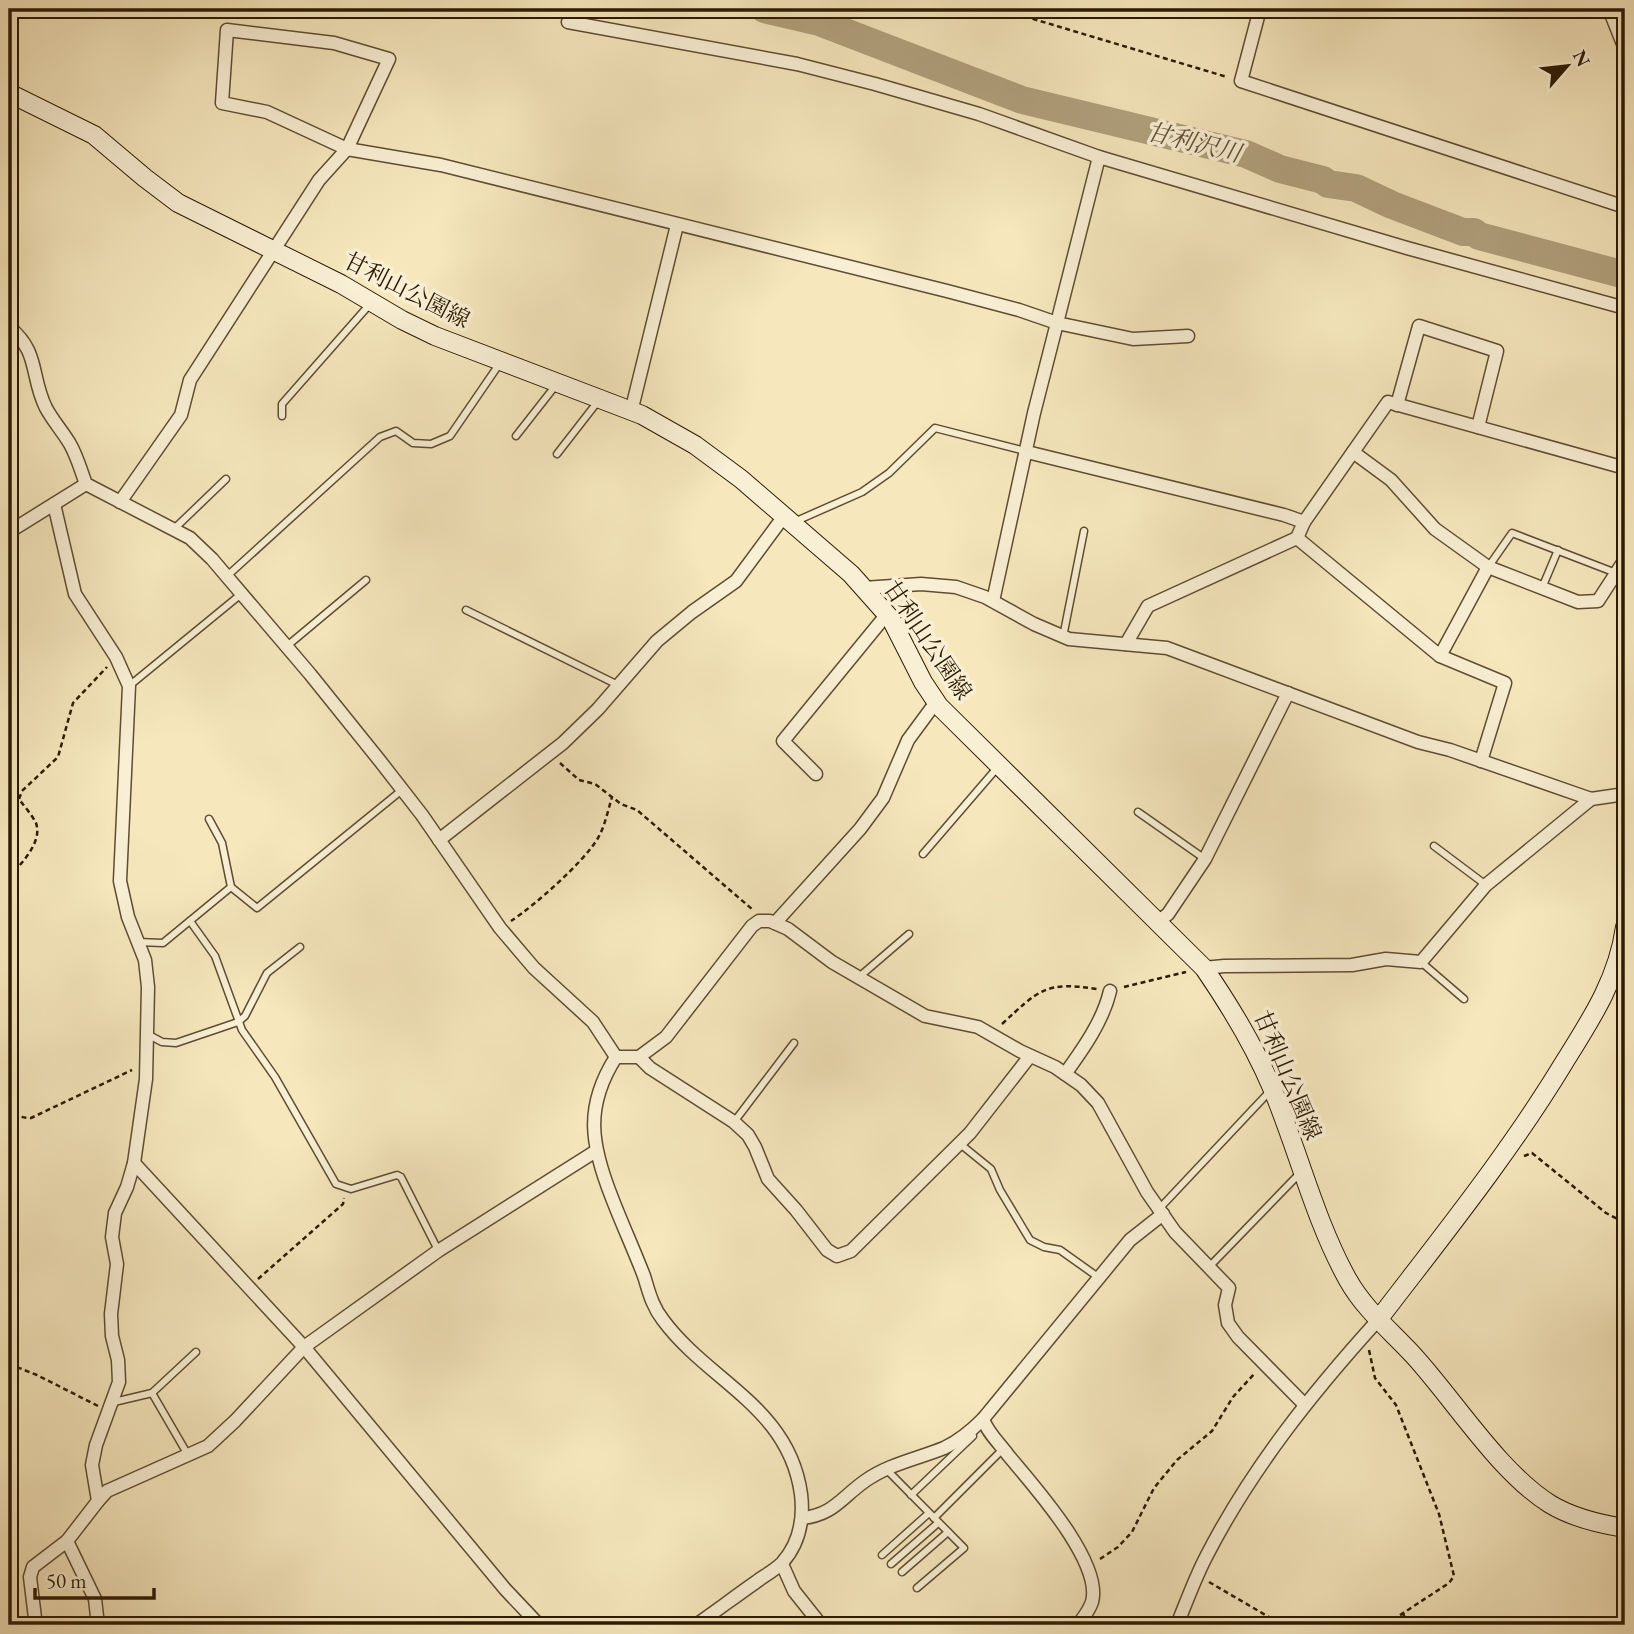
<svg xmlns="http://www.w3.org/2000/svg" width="1634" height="1634" font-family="'EB Garamond','Noto Serif JP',serif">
<rect width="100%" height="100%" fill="#f6e7bd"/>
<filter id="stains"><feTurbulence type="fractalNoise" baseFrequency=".00286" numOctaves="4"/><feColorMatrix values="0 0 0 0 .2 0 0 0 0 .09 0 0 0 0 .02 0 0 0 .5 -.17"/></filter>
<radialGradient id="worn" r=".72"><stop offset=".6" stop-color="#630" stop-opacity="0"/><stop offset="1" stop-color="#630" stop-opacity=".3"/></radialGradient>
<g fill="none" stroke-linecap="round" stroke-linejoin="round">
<path stroke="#b1a17e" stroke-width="28" d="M764,9L819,22L1022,100L1246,154L1280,169L1323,180L1328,184L1356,188L1392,205L1463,232H1474L1479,236L1625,275"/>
<g stroke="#5e4d32" stroke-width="9">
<g id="lane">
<path d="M282,416V404L370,304"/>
<path d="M516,436L556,385"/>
<path d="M557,454L599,400"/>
<path d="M794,522L862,492L889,473L935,428L1025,451"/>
<path d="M174,529L226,479"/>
<path d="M1489,566L1512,533L1616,573"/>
<path d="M226,577L380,437L396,431L413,443L431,444L450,436L500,363"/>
<path d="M1542,588L1558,550"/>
<path d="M466,610L618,685"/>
<path d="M1063,637L1084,531"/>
<path d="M287,646L366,580"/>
<path d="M129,686L240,595"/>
<path d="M1138,812L1205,859"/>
<path d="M1434,846L1486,885"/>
<path d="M923,854L997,768"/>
<path d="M231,887L257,908L402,790"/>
<path d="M190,921L215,956L242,1030L275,1077L336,1184L351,1189L397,1175L401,1177L438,1250"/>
<path d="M138,942L163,943L231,887L222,843L209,819"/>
<path d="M1421,962L1464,999"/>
<path d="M859,977L909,934"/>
<path d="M147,1034L162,1042L176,1043L238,1022L245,1016L267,973L300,947"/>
<path d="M734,1122L794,1043"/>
<path d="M959,1143L991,1169L1000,1190L1030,1240L1044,1247L1060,1250L1098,1277"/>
<path d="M1159,1209L1271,1090"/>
<path d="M1209,1267L1301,1172"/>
<path d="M152,1393L188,1455"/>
<path d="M114,1402L152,1393L196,1352"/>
<path d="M886,1469L964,1548L917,1588"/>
<path d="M911,1495L973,1436"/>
<path d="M934,1518L1003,1449"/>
<path d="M882,1555L929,1513"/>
<path d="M891,1564L938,1523"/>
<path d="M902,1572L948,1532"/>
</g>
</g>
<g stroke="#5e4d32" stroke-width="15">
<g id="street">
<path d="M1260,9L1241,81L1625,207"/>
<path d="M1609,9L1625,49"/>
<path d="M568,22L797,64L875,84L979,114L1099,157L1407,248L1625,308"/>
<path d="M227,30L334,43L389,59L347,149L267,112L222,103Z"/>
<path d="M1099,157L1057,323L1133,339L1188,336"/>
<path d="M9,327C40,352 30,376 46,408C53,421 63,432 70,444C77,456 81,471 86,484L190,538L212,559L310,674L380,761L422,815L500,928L534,968L593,1022L616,1057"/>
<path d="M1397,405L1419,326L1497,351L1478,427"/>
<path d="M631,412L677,225"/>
<path d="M1027,452L1284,515L1304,522L1297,538L1148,606L1126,644"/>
<path d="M1353,452L1391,480L1435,529L1488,567L1440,656"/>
<path d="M120,502L181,415L190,380L319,180L347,149L441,165L947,291L1019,310L1057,323L1034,413L993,601"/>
<path d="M1304,522L1388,402L1625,468"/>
<path d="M9,532L86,484"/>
<path d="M1297,538L1440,656L1505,683L1481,761"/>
<path d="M1488,567L1578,602L1598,601L1624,561"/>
<path d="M864,588L921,584L956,587L985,597L1034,624L1069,639L1167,648L1418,742L1450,750L1591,799L1625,794"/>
<path d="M816,774L783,741L887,614"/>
<path d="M439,840L563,743L598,709L657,641L692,612L736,581L784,516"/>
<path d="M1159,921L1168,914L1205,859L1288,693"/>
<path d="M775,923L860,829L883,798L908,740L936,702"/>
<path d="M1204,968L1224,966L1352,965L1386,959L1421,962L1486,885L1591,799"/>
<path d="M616,1057H639L666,1037L752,926L759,921H770L788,929L832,962L925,1016L978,1027L1020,1051L1055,1067L1081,1085L1098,1103L1147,1192L1175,1232L1229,1288L1225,1305L1228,1323L1238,1337L1305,1405"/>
<path d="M616,1057C584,1107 591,1145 612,1198C622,1224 634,1250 644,1276C649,1292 652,1306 663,1320C709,1382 789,1407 801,1494C804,1519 799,1544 782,1563C775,1570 764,1576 756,1582C736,1596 716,1611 696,1625"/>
<path d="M639,1057L650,1068L734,1122L748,1135L755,1147L768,1179L796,1210L827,1250L837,1256L851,1251L970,1133L1030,1056"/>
<path d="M1065,1074C1083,1049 1103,1021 1110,991"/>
<path d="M134,1163L304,1347L505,1589L539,1625"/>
<path d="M983,1419C987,1432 1000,1444 1008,1455C1032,1484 1103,1562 1092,1602C1089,1611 1083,1618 1078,1625"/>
<path d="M98,1501L107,1491L208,1446L235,1421L304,1347L438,1251L596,1151"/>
<path d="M802,1518C833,1515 841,1498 865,1481C889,1464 917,1459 944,1448C959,1441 972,1430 983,1419L1130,1240L1163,1214"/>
<path d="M67,1541L95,1599L98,1625"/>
<path d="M782,1564L794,1591L821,1625"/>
<path d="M30,1625L35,1618L30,1577L33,1567L67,1541L98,1501L92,1465L96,1445L119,1382L118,1360L112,1336L111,1314L117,1264L112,1237L115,1213L127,1187L134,1163L146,1079L148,987L145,960L128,917L120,881L129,686L116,657L75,594L54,504"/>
<path d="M1177,1625C1186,1603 1195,1578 1206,1557C1251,1469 1312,1393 1378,1320"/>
</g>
</g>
<g stroke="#2b1a03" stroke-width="20">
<g id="secondary">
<path d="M9,93L94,135L145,178L178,203L341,284L402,320L435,336L642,415L695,445L741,479L851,574L891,619L923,682L939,706L1204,968C1230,1006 1254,1045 1272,1088C1298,1150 1315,1221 1348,1280C1365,1310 1391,1331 1414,1356C1455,1401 1499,1472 1550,1504C1573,1518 1599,1524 1625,1528"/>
<path d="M1378,1320C1443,1235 1510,1152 1565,1061C1592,1018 1618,978 1625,927"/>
</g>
</g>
<g stroke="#2b1a03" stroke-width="2.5" stroke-dasharray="5 3.5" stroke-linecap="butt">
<path d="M1000,9L1227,77"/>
<path d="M560,763L579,780L595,784L621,804L637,810L753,910"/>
<path d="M9,796L19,799"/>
<path d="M9,878C20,864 43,843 36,823C32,815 24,806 19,799L22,791L58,757L73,703L107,667"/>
<path d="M511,921C534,906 584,862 598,838C605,826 608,810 612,797"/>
<path d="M1124,987L1186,972"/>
<path d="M1002,1024C1039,990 1045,981 1097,989"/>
<path d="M9,1106C15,1115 20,1118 31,1118L132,1070"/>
<path d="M1524,1156L1532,1153L1606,1213L1625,1223"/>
<path d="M258,1279L343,1204L344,1198"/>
<path d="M1369,1350L1375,1378L1396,1405L1439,1514L1454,1576L1449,1583L1385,1625"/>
<path d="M9,1364L37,1375L98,1406"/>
<path d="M1100,1559L1118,1547L1132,1532L1154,1488L1177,1460L1212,1431L1233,1397L1255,1373"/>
<path d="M1209,1582L1274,1620L1289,1625"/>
<path d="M1403,1613L1407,1625"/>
</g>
<use href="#lane" stroke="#f9efd4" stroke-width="6"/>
<use href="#street" stroke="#f9efd4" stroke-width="12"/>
<use href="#secondary" stroke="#f9efd4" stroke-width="18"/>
</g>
<g text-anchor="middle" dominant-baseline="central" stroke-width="7" stroke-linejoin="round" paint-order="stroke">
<g font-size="23" fill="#2b1a03" stroke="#f9efd4">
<text transform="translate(407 290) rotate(27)">甘利山公園線</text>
<text transform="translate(928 640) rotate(56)">甘利山公園線</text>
<text transform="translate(1288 1075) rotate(67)">甘利山公園線</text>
</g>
<g font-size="24" font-style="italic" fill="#615034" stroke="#f9efd4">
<text transform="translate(1194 142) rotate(14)">甘利沢川</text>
</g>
</g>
<rect width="1634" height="1634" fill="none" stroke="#f6e7bd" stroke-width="35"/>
<rect x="10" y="10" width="1613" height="1613" fill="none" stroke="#2b1a03" stroke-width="3.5"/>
<rect x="18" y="18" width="1599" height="1599" fill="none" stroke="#2b1a03" stroke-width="2"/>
<g transform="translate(1567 66) rotate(62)" stroke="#f9efd4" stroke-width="5" paint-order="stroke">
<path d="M0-5L12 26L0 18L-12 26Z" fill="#2b1a03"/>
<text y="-10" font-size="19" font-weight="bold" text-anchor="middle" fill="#2b1a03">N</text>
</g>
<path d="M35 1588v10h119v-10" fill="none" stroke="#2b1a03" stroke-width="3.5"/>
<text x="46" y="1588" font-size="21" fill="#2b1a03" stroke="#f9efd4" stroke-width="5" paint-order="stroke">50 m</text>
<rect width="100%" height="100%" filter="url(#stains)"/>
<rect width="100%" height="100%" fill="url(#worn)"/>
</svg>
